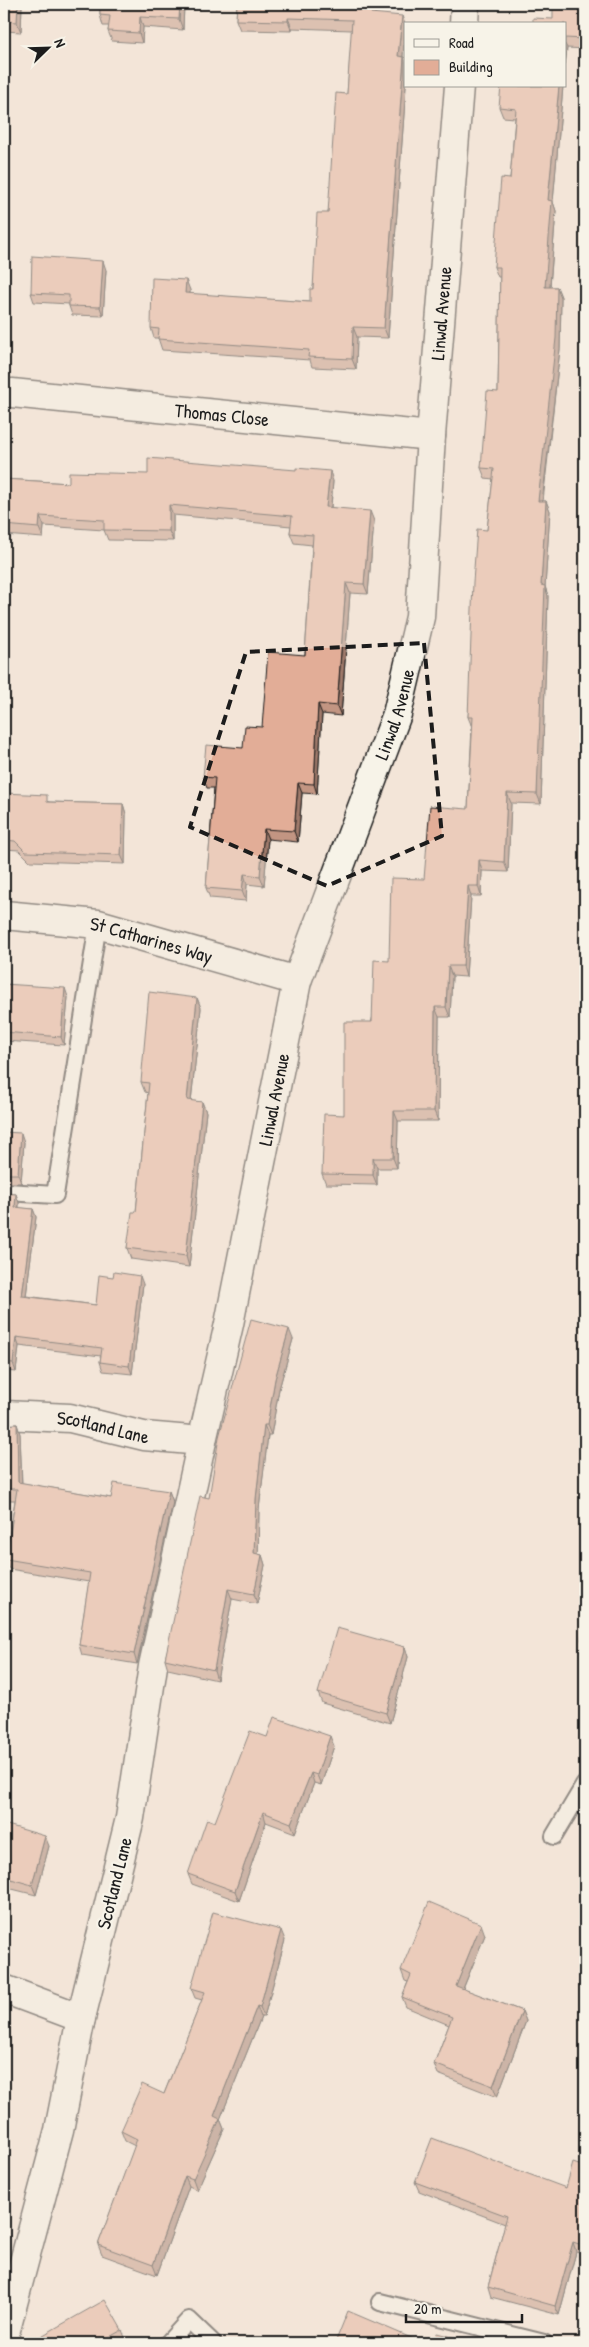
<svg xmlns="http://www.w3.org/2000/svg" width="589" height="2347" font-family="'Patrick Hand',sans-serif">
<rect width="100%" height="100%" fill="#f3e5d8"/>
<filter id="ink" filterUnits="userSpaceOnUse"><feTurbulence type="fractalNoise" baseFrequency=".02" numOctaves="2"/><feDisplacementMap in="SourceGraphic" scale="10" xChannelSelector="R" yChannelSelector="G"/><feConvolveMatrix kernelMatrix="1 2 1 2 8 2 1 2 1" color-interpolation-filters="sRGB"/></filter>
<g filter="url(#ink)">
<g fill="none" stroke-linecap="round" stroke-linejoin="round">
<g stroke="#1c1c1c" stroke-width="20">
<g id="service">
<path d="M7,1192L55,1195L98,924"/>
<path d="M554,1836L585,1784"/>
<path d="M380,2302L544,2343"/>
<path d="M168,2343L189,2320L213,2343"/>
</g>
</g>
<g stroke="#1c1c1c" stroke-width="31">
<g id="minor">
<path d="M464,24L465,4"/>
<path id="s1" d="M12,393L431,436"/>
<path id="s2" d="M4,915L98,924L297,981"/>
<path id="s3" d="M4,1415L70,1418L144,1436L202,1441L153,1666L130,1818L81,2018L59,2130L4,2337"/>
<path id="s4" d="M202,1441L229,1324L297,981L397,714L420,617L431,436L459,86"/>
<path d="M4,1989L81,2018"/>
</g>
</g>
<use href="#service" stroke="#f7f3e8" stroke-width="16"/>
<use href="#minor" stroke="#f7f3e8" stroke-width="28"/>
</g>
<g fill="#c29582" stroke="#1c1c1c">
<path d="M4,4H184L183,30L143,27L142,43L112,41L108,31L109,26H103L100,15V8L22,4L21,32L4,31Z"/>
<path d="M237,4H375V13L405,24V33L403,57H404L405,61V86H406L388,338L357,337L356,369L312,367L310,360L162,350L158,338H154L151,328L190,290V294L310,302L328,213L347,94L352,30L292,28V31L240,30L236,20Z"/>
<path d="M585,4V49L567,48L565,65V24L553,19Z"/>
<path d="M563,86L553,202L556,211L550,287H557L561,297L560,349L543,501H546L550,511L545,586L548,596L541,804L511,803L508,872L482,871L481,896H471L466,977L452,976L450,1017H439L438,1121H398L397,1168H377V1185L326,1184L322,1174L344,1115L389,961L424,879L468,809L472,727L468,717L487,530L493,479L485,478L481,468L498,392L500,277H498L494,267L510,179L515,118L503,117L499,107Z"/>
<path d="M106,270L103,316L72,315L69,306V304L34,302L31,293Z"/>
<path d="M4,479L69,483L333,481L331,507L374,521L368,594L350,593L341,716L322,714L317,794L302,793L298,842L268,839L264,886L247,884L246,901L210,898L206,888L214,788H207L203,777L243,748L262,727L305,655L312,545L294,543L290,533L291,526L173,515V541L108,540L104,530L44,526L43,538L4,535Z"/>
<path d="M4,793L50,802L123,804L126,814L125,864L30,861L19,850L4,849Z"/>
<path d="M4,984L68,997L64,1045L4,1041Z"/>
<path d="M197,998L201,1008L191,1101L202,1102L206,1112L189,1267L131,1259L127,1248L136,1212L148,1093L145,1092L141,1082Z"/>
<path d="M4,1132L24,1142L21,1183H4Z"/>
<path d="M4,1193L16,1194L19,1203V1208L33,1209L36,1217L26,1296L96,1305L143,1284L132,1374L103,1371L100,1362L101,1356L19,1346L16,1372L4,1371Z"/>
<path d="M293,1339L279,1389L271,1435H268L259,1509L258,1554L262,1555L265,1565L257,1604L232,1599L217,1680L168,1669L165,1659L209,1498Z"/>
<path d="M17,1424L20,1434L22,1483L111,1498L169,1491L173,1502L137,1664L82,1655L79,1645L89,1582L9,1569L6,1559L15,1500H4V1425Z"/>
<path d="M585,1612V1648L582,1640Z"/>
<path d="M405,1647L408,1657L390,1723L322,1703L318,1693Z"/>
<path d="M267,1737L334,1746L321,1785L314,1783L295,1833L266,1822L239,1901L192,1884L188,1874L215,1822Z"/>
<path d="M4,1824L49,1846L36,1895L4,1887Z"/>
<path d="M485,1935L463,1989L522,2011L526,2021L497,2097L438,2074L434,2064L449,2025L406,2007L402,1997L408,1982L405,1981L401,1970Z"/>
<path d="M285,1940L264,2017H261L220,2119L224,2129L197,2190L189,2186L157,2275L102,2255L98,2245L135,2146L125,2141L121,2131L164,2094L202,2000L195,1998L191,1988Z"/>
<path d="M585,2167V2254L576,2252L559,2315L491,2297L488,2287L505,2224L419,2191L415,2182L566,2188Z"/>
<path d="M122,2330L126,2340L121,2343H29Z"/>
</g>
<g fill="#9e796a" stroke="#1c1c1c">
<path d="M18,4H22L21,32L17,22Z"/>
<path d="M180,4H184L183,30L179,19Z"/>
<path d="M371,4H375V23L371,13Z"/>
<path d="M402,16L405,24V33L402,66L398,56Z"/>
<path d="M140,17L143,27L142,43L139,33Z"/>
<path d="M288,18L292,28V31L288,21Z"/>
<path d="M565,44L567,48L565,65Z"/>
<path d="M404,57L405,61V86H406L388,338L384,328Z"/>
<path d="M559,86H563L553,202L556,211L549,297L545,287L548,200Z"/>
<path d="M103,261L106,270L103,316L100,307Z"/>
<path d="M186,280L190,290L189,303L185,293Z"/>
<path d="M557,287L561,297L560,349L541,511L538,501Z"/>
<path d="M353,327L357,337L356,369L352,359Z"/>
<path d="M330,471L333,481L330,517L326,507Z"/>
<path d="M546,501L550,511L545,587L548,596L541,804L537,794L541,585Z"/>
<path d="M169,505L173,515V541L169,531Z"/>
<path d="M370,511L374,521L368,594L364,584Z"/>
<path d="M40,516L44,526L43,538L39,528Z"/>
<path d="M346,583L350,593L341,716L337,706Z"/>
<path d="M318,704L322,714L317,794L314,784Z"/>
<path d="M298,783L302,793L298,842L294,831Z"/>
<path d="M507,793L511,803L508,872L504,862Z"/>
<path d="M123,804L126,814L125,864L121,855Z"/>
<path d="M264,829L268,839L264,886L260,876Z"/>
<path d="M479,860L482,871L481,896L478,886Z"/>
<path d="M244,874L247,884L246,901L242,891Z"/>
<path d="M468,886L471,896L466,977L463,966Z"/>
<path d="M448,966L452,976L450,1017L446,1007Z"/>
<path d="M65,988L68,997L64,1045L61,1037Z"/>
<path d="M197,998L201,1008L190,1111L187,1100Z"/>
<path d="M435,1007L439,1017L438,1121L434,1111Z"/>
<path d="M202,1102L206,1112L189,1267L186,1256Z"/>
<path d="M394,1111L398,1121L397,1168L393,1158Z"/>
<path d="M21,1133L24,1142L21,1183L18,1174Z"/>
<path d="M373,1158L377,1168V1185L373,1175Z"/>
<path d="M16,1194L19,1203L18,1216L15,1207Z"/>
<path d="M33,1209L36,1217L25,1304L22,1296Z"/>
<path d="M140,1276L143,1284L132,1374L129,1366Z"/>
<path d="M289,1329L293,1339L279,1389L271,1435L267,1425L275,1379Z"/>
<path d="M16,1337L19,1346L16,1372L13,1363Z"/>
<path d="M17,1424L20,1434L22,1492L18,1482Z"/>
<path d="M264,1425L268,1435L259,1509L258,1563L254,1553L256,1499Z"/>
<path d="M169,1491L173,1502L137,1664L134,1654Z"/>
<path d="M262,1555L265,1565L257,1604L254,1594Z"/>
<path d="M228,1589L232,1599L217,1680L214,1670Z"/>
<path d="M405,1647L408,1657L390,1723L386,1713Z"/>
<path d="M330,1736L334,1746L321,1785L317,1775Z"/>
<path d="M311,1773L314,1783L295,1833L291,1823Z"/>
<path d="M263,1812L266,1822L239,1901L235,1891Z"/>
<path d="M45,1836L49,1846L36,1895L32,1885Z"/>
<path d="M481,1924L485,1935L460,1996L456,1986Z"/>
<path d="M281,1930L285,1940L264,2017L260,2007Z"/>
<path d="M257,2006L261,2017L219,2122L220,2119L224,2129L197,2190L193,2179L214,2116Z"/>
<path d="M522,2011L526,2021L497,2097L493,2086Z"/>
<path d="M185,2176L189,2186L157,2275L153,2265Z"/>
<path d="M573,2242L576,2252L559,2315L555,2306Z"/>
</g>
<g fill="#e2ad97" stroke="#1c1c1c">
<path d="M4,4H18L17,22L4,21Z"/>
<path d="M100,4H180L179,19L140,17L139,33L108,31L110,16L100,15Z"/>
<path d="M237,4H371V13L402,16L398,56L404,57L384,328L353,327L352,359L308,357L309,350L158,339L159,329L151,328L152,278L186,280L185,293L310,302V289H313L317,213H328L336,93L347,94L352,20L288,18V21L236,20Z"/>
<path d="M553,4H585V39L565,38V24H533V18L553,19Z"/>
<path d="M501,86H559L548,200L552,201L545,287H557L556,338L538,501H546L541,585L545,586L537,794L507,793L504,862L479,860L478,886H468L463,966H448L446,1007H435L434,1111H394L393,1158H373V1175L322,1174L324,1114L344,1115V1022H372L374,960L389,961L391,878L424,879L430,806L468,809L473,717H468L473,582L477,529L487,530L494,469L481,468L487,391L498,392L500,267H494L501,178L510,179L516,109L499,107Z"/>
<path d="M32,256L103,261L100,307L69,306V295L31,293Z"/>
<path d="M148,458L296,470V468L330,471L326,507L370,511L364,584L346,583L337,706L318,704L314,784L298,783L294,831L264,829L260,876L244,874L242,891L206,888L215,778L203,777L206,745L243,748L245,726L262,727L268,652L305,655L313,535L290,533L292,516L169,505V531L104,530V520L40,516L39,528L4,525V479L69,483V472L148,474Z"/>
<path d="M4,793L47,795V802L123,804L121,855L26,852L15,841L4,840Z"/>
<path d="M4,984L65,988L61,1037L4,1032Z"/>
<path d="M149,992L197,998L187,1100L202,1102L186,1256L127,1248L132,1212H136L149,1083L141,1082Z"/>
<path d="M4,1132L21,1133L18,1174H4Z"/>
<path d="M4,1193L16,1194L15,1207L33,1209L22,1296L96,1305L99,1275L113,1277L114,1272L140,1276L129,1366L100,1362L102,1348L16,1337L13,1363L4,1362Z"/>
<path d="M251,1319L289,1329L275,1379L267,1425H264L256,1499L254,1553L262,1555L254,1594L228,1589L214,1670L165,1659L200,1496L209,1498L219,1437Z"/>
<path d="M17,1424L18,1482L111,1498L114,1483L169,1491L134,1654L79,1645L90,1573L6,1559L17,1489H4V1425Z"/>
<path d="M585,1612V1640H582Z"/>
<path d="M337,1628L405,1647L386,1713L318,1693Z"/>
<path d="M274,1717L330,1736L317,1775L311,1773L291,1823L263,1812L235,1891L188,1874L207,1819L215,1822L250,1731L267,1737Z"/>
<path d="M4,1824L45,1836L32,1885L4,1877Z"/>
<path d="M429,1902L481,1924L456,1986L522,2011L493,2086L434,2064L452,2017L402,1997L411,1975L401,1970Z"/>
<path d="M213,1912L281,1930L260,2007L257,2006L214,2116L220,2119L193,2179L185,2176L153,2265L98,2245L137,2139L121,2131L142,2084L164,2094L205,1992L191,1988Z"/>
<path d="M432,2138L566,2188L573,2163L585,2167V2246L573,2242L555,2306L488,2287L507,2216L415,2182Z"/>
<path d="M105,2300L122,2330L99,2343H29Z"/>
<path d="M348,2311L423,2343H335Z"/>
<path d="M437,2333L476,2343H434Z"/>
</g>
</g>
<path d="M0 0H589V2347H0ZM424,643L442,836L327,886L190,827L246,652Z" fill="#f3e5d8" fill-opacity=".55" fill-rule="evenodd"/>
<path fill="none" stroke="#1c1c1c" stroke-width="4" stroke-dasharray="10 6" stroke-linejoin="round" d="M424,643L442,836L327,886L190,827L246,652Z"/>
<g text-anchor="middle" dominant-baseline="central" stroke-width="4.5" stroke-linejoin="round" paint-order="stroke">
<g font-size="19" fill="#1c1c1c" stroke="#f7f3e8">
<text stroke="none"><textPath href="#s4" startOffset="1159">Linwal Avenue</textPath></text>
<text stroke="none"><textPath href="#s1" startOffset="211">Thomas Close</textPath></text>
<text stroke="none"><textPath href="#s4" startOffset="754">Linwal Avenue</textPath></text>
<text stroke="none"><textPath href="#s2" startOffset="150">St Catharines Way</textPath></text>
<text stroke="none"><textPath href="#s4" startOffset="349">Linwal Avenue</textPath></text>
<text stroke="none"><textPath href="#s3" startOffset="100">Scotland Lane</textPath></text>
<text transform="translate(114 1883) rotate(-76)">Scotland Lane</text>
</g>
</g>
<rect width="589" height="2347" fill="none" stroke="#f7f3e8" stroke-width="20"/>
<rect x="10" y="10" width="569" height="2327" fill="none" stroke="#1c1c1c" stroke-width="2" filter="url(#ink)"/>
<rect x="404" y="22" width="162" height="65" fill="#f7f3e8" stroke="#9f9d96"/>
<rect x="414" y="39" width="25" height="8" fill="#f7f3e8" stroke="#9f9d96"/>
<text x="449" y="48" font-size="15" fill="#1c1c1c">Road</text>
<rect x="414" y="60" width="25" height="15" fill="#e2ad97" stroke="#9f9d96"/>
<text x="449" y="72" font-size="15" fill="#1c1c1c">Building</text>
<g transform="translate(48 48) rotate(67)" stroke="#f7f3e8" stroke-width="4" paint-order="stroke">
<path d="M0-4L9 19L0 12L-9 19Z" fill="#1c1c1c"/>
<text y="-8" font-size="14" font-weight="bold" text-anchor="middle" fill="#1c1c1c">N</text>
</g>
<path d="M406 2314v8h116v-8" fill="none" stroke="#1c1c1c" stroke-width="2.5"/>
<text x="414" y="2314" font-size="15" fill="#1c1c1c" stroke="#f7f3e8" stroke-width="4" paint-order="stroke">20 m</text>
</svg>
